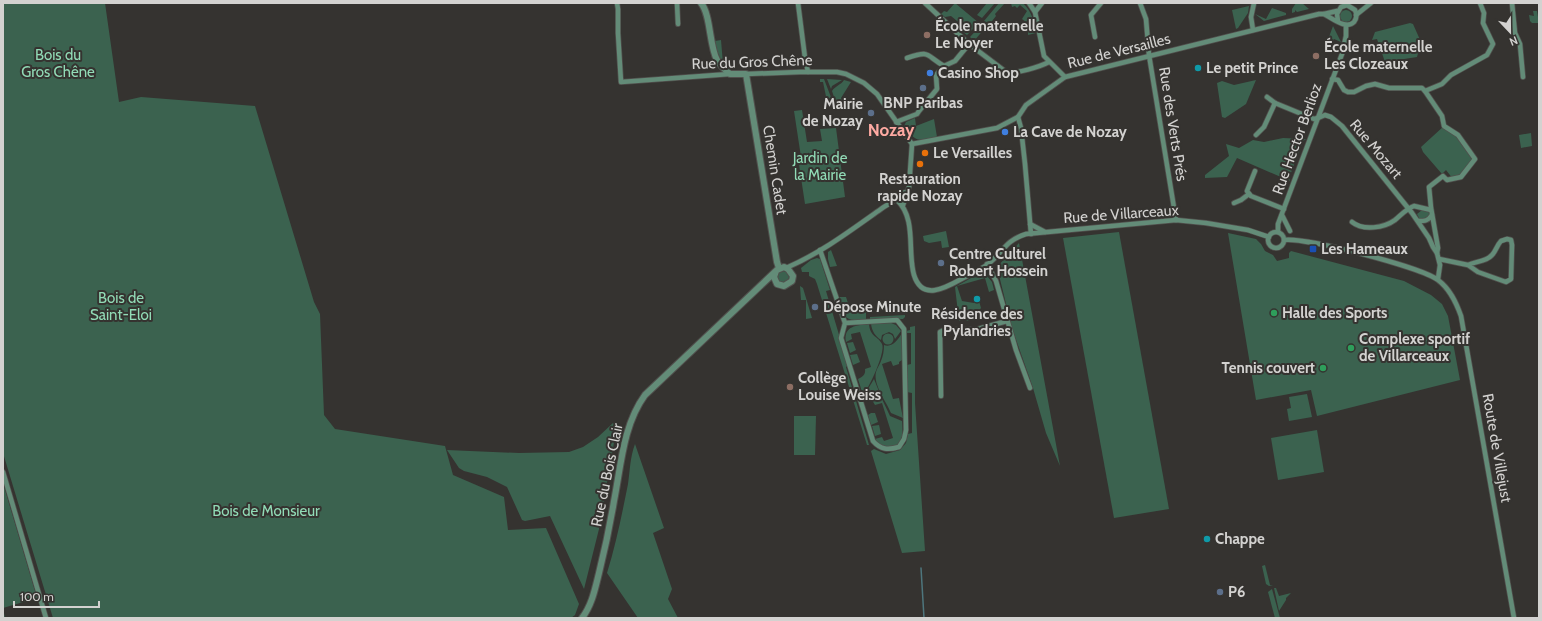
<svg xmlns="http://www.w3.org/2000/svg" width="1542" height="621" font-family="Cabin,sans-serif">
<rect width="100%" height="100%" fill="#353330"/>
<g fill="#3b624f">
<path d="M3,3H105L119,102L141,97L255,106L314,302L320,314L324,415L335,429L445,446L453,475L504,497L508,530L546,528L579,604L575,615L571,618H53L3,453Z"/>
<path d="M955,3L979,23L967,35L963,32L968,30L951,16L945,17L941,14L944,11L947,12Z"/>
<path d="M987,3H995L982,18L977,15Z"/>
<path d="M999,3H1005L995,14L996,16L989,25L984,21Z"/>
<path d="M1011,3H1023C1032,12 1034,21 1036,33L1028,35V31L1031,30L1028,20L1026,22L1022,19L1027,11L1020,5L1017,8L1015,6L1012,7Z"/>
<path d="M1296,3H1302L1309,9L1297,12L1295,10V12L1292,13V9Z"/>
<path d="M1249,6L1248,13L1238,28L1236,29L1232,10Z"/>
<path d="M1272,8L1286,13V15L1264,21L1255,14L1266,19Z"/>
<circle cx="1346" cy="16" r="6"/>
<path d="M1533,11H1537L1539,23H1532L1530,21L1529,15L1534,16Z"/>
<path d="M1410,23L1413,24L1421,42L1417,57L1385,62L1377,39L1372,40L1375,32Z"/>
<path d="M981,25L985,28L974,41L970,37Z"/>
<path d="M1333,26L1341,42L1334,39L1332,44L1329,37Z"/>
<path d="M721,40L723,64L717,51L715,41Z"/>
<path d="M820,79H824L834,105L828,106L823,82H820Z"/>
<path d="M827,79L842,80L832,86L831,89Z"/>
<path d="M844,80L851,82L841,98L843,102L837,104L836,103L832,91C835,86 841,85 844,80Z"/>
<path d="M1256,80L1246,104L1225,118L1222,117L1217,83L1222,81L1234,85Z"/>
<path d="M802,110L807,142L822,141L820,129L836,128L845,197L805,204L798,158L801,157L794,111Z"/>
<path d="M915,118L916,126L934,119L937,137C919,142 915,142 904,126L906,122Z"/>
<path d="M1444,126L1458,135L1475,159L1461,177L1453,179L1446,170L1442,174L1423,152L1421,147Z"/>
<path d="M1531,133L1532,146L1521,148L1519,135Z"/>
<path d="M1283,138L1306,139L1303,141L1289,178L1290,181L1237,158L1227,177L1205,178V175L1229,156L1226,144L1239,148L1253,140L1264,142Z"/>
<path d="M1422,210L1429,212L1430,216L1421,220L1419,218L1417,214Z"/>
<path d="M946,231L949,247L942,248L941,241L929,243L924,241L923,236Z"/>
<path d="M1119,232L1169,509L1114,518L1063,238Z"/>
<path d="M1228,233L1256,239L1261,244L1265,251L1273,255L1277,261L1289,258V253L1291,251L1404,281L1431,295L1442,304L1448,316L1460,380L1317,416L1311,390L1256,400Z"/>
<path d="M1019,243L1060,466L1046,433L1033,388L1012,328L997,267Z"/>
<path d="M831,250L837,266L830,267L828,259V252Z"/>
<path d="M817,258L820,259L830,290L826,291L848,365L846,367L869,445H867L817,284L815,279L809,276V272H802L801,268L811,260Z"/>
<circle cx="783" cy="277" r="6"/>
<path d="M987,276L992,282L994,290L989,292L985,278L957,286L962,301L974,303L979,301L981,308L977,313L978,318L982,320L959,321L955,287L971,278Z"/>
<path d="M800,286L803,288L812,318L806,319V300H801Z"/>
<path d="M840,297H846L849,306L866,305V320C844,321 845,319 839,299Z"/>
<path d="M905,315V317L903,319L870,320V317Z"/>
<path d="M891,323L896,325L901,331L895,339L893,334L889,332L882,335L881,340C875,336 872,331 871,324Z"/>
<path d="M869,324C870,337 878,336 882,344C886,352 869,388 863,395L858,379C862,377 866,375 865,369L871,367L860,332L851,334L852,339L846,342C843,326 857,325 869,324Z"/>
<path d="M915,326V403L925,551L902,553L871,451L874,449L886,454L900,450L906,443L908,434L912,433V393L907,392V365L911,364V333H906V331L910,330V327Z"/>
<path d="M902,333V360L899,362V364L893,366L891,361L882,364L893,399L899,398L903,418L891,413C886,401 873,385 876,372C877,368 880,364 881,361C883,356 884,351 884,345C892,348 898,340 902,333Z"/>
<circle cx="888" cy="339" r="5.5"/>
<path d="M853,342L856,350L850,353L847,343Z"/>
<path d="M857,354L860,362L853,365L850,355Z"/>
<path d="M874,379L880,394H865Z"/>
<path d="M1307,394L1312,417L1289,421L1287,409L1291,408L1289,397Z"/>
<path d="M871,396L881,397L890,416L902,421C904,441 901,452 879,445L875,439L882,437L884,441L893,438L882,403L875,405L872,400L864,401L863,397Z"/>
<path d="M871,413H875L878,422L871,425L868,415Z"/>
<path d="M794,416H816L815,455H794Z"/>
<path d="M613,423L617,425L599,529L584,589L550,516L525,521L522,520L507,487L487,477L464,471L459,468L447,450L519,453L569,452L583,447L598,437Z"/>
<path d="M879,425L881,434L875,436L872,426Z"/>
<path d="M1317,430L1324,472L1278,480L1271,438Z"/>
<path d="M635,444L664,528L653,533L672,589L668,599L678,618H638L607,573C616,544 622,514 628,484C630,471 630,457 635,444Z"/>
<path d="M3,483L37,598L3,608L5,618H3Z"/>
<path d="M1265,565L1270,585H1273L1269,586L1266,584L1262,566Z"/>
<path d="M1274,588H1276L1279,596L1291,593L1286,598V600L1279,611Z"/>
<path d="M1272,589L1280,618H1275L1268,592Z"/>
</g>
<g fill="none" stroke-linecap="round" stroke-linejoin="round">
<path stroke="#4e767d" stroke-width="1.5" d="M921,568L924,618"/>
<g stroke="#51504d" stroke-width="6">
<g id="minor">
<path d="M617,3L618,9V33L621,82L730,74"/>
<path d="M677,3L678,24"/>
<path d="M798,3L805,58L808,72"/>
<path d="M925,3L969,44L1006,72C1017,74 1039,67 1049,62"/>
<path d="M1029,3L1035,12L1044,56L1065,77"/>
<path d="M1140,3L1146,19L1149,55L1176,220"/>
<path d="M1512,3L1515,33L1520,44L1523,77"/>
<path d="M1035,12L1042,3"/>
<path d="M1324,14C1332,18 1346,30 1354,22C1357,18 1357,14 1355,10L1347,5L1341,7L1337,14L1338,21"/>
<path d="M1356,15L1371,3"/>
<path d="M1253,30L1251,17L1254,3"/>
<path d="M1095,37L1091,15L1101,3"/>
<path d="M907,58C931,50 925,55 944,66"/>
<path d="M746,74L800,72H837L846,74L864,83L877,94L912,144L909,187L903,205"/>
<path d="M1332,79L1338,80L1344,90L1348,92H1354L1366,86L1375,84L1389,88H1422L1425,91L1442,84L1451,75L1487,55L1493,44L1483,23L1484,13L1480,3"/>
<path d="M1425,91L1442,116L1444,126L1458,135L1475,159L1461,177L1447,180L1443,176L1429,187L1431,208L1438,248L1437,253L1440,265L1438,279"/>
<path d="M1267,97L1275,103L1314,119L1318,118L1325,115L1331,117L1342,126L1412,213L1429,238L1433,247L1437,253"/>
<path d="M1018,117L1021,128L1025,164L1031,234"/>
<path d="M896,122L917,114L919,111L937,89L936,75L944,66L955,61L969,44"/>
<path d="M1256,135L1264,127L1275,103"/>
<path d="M912,144L997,128L1018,117L1026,105L1065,77L1319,14H1324L1337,11"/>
<path d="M1255,171L1247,191L1251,196L1284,209"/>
<path d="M897,200C917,219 907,251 914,275C923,304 950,285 967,276C974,272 982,269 988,264C1004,252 1004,241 1026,234L1176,220L1206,223L1248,230L1269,237"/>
<path d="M1234,203L1241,200L1249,194"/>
<path d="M1282,215L1290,231"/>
<path d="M1418,221C1425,221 1428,221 1432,215"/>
<path d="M1352,222C1363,231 1384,228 1395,220C1401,215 1406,209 1414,206L1431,210"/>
<path d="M1030,224L1045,232"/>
<path d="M1278,232V224L1342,54L1346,36V25"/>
<circle cx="1276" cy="240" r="8"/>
<path d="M1284,240C1305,237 1421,267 1438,280C1450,289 1456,302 1461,316L1514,618"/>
<path d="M820,250L845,323L841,338L873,441C881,450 888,450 899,447L904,439L906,430L904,329L897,320L845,323"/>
<path d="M1439,259L1468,265L1478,272L1506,282L1511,279L1512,245L1511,240L1507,239L1501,241C1497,245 1496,251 1492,255C1486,262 1476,261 1468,265"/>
<path d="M987,264L996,281L1016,350L1030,388"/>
<path d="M786,268C821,253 850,231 881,209C887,204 896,202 900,194L907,192"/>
<path d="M941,396L940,332L944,330L978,329L1007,321"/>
<path d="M3,472L46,618"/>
</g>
</g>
<g stroke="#51504d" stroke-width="8">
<g id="tertiary">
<path d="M701,3C711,15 709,45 717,60C720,66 726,70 730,74H746L777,262L779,268"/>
<path d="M582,618C592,605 595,589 599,573C605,549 610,525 614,501C621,466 623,425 645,395L777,270L784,267L788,269L793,276L792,281L784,286L777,284L774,277L776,271"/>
</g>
</g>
<use href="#minor" stroke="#638c78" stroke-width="4.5"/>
<use href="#tertiary" stroke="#638c78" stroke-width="6"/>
</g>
<g fill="#8d6e63" stroke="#353330" stroke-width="1.5">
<circle cx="927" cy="35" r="4"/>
<circle cx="1316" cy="56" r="4"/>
<circle cx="790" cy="387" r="4"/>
</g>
<g fill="#0f9aa8" stroke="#353330" stroke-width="1.5">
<circle cx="1198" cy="68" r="4"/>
<circle cx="977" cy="299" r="4"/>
<circle cx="1207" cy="539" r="4"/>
</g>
<g fill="#3f7fe0" stroke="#353330" stroke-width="1.5">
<circle cx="930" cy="73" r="4"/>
<circle cx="1005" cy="132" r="4"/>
</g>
<g fill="#5c6f8a" stroke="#353330" stroke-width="1.5">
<circle cx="923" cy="88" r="4"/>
<circle cx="871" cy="113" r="4"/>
<circle cx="941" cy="263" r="4"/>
<circle cx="815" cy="307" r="4"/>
<circle cx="1220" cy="592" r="4"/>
</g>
<g fill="#e8710a" stroke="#353330" stroke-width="1.5">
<circle cx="925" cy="153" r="4"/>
<circle cx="920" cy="164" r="4"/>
</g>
<rect fill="#1a4fb4" stroke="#353330" stroke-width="1.5" x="1309" y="245" width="8" height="8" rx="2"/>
<g fill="#2e9e5b" stroke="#353330" stroke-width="1.5">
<circle cx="1274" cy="313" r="4"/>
<circle cx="1351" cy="348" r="4"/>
<circle cx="1323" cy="368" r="4"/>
</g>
<g text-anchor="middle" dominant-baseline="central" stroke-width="4" stroke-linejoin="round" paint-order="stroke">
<g font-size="15" font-weight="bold" fill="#d3d2d0" stroke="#353330" text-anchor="start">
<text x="935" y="26">École maternelle<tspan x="935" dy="17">Le Noyer</tspan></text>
<text x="1324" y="47">École maternelle<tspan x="1324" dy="17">Les Clozeaux</tspan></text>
<text x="1206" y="68">Le petit Prince</text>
<text x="938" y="73">Casino Shop</text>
<text x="923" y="103" text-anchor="middle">BNP Paribas</text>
<text x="863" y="104" text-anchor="end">Mairie<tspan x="863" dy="17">de Nozay</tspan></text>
<text x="1013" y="132">La Cave de Nozay</text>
<text x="933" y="153">Le Versailles</text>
<text x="920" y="179" text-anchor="middle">Restauration<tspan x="920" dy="17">rapide Nozay</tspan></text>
<text x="1321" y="249">Les Hameaux</text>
<text x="949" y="254">Centre Culturel<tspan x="949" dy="17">Robert Hossein</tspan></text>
<text x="823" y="307">Dépose Minute</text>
<text x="1282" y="313">Halle des Sports</text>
<text x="977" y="314" text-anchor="middle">Résidence des<tspan x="977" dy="17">Pylandries</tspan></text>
<text x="1359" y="339">Complexe sportif<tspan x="1359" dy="17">de Villarceaux</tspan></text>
<text x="1315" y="368" text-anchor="end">Tennis couvert</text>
<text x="798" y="378">Collège<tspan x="798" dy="17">Louise Weiss</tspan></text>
<text x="1215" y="539">Chappe</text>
<text x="1228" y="592">P6</text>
</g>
<g font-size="15" fill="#d3d2d0" stroke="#353330">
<text transform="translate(1119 51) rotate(-14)">Rue de Versailles</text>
<text transform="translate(752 62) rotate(-2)">Rue du Gros Chêne</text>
<text transform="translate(1173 124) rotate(81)">Rue des Verts Prés</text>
<text transform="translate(1297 139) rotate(-70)">Rue Hector Berlioz</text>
<text transform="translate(1376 149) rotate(50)">Rue Mozart</text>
<text transform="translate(775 170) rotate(81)">Chemin Cadet</text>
<text transform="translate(1121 214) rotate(-4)">Rue de Villarceaux</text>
<text transform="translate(1497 448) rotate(80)">Route de Villejust</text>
<text transform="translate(607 475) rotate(-78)">Rue du Bois Clair</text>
</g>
<g font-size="15" fill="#91dbb6" stroke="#353330">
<text x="58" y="55">Bois du<tspan x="58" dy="17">Gros Chêne</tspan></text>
<text x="820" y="158">Jardin de<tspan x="820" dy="17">la Mairie</tspan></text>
<text x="121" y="298">Bois de<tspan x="121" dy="17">Saint-Eloi</tspan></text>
<text x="266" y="511">Bois de Monsieur</text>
</g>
<g font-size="17" font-weight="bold" fill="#feaaa2" stroke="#353330">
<text x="891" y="130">Nozay</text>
</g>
</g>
<rect width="1542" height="621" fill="none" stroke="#d3d2d0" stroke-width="8"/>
<g transform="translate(1510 32) rotate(158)" stroke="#353330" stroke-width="3" paint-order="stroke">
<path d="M0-3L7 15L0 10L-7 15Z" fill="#d3d2d0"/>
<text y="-6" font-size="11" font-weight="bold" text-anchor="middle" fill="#d3d2d0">N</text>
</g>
<path d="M14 601v6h85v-6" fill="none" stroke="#d3d2d0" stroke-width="2"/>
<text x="20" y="601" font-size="12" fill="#d3d2d0" stroke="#353330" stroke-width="3" paint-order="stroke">100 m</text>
</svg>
